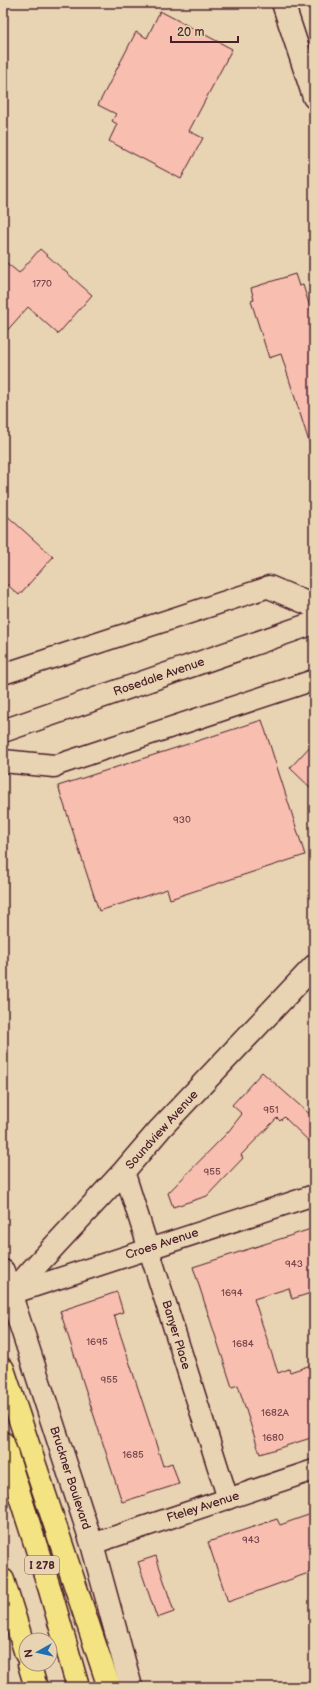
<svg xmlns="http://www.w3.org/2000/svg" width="317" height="1690" font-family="'Balsamiq Sans',sans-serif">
<rect width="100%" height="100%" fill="#e8d3b2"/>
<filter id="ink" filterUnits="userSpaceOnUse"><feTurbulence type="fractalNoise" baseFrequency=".025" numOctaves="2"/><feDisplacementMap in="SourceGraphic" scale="8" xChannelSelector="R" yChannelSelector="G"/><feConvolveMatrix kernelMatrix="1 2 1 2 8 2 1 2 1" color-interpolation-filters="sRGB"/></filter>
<g filter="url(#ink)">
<g fill="#f8beb0" stroke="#4a1f2b">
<path d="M160,11L232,49L189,131L203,138L181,179L109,141L117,124L112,121L116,114L98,105L136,32L147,38Z"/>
<path d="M40,249L92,295L58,334L28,307L3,335V260L19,273Z"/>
<path d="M295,274L299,286L303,285L314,320V444L310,445L281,354L269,358L251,301L254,300L251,288Z"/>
<path d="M3,512L53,557L19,595L3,581Z"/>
<path d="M262,720L305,855L170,899L167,889L99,911L58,786Z"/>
<path d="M314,742V791L290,768Z"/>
<path d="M262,1072L314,1118V1146L284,1117L280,1121L277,1118L241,1155L243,1158L207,1196L173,1207L168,1193L228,1132L242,1114L232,1105Z"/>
<path d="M314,1228V1292L292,1299L289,1288L254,1299L278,1373L289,1369L290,1372L314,1364V1437L260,1454L238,1385L232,1387L193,1267Z"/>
<path d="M117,1292L123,1312L114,1315L151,1428L163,1466L172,1463L179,1484L122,1502L60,1311Z"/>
<path d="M314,1513V1571L228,1602L208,1542L277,1519L280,1525Z"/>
<path d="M156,1556L174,1612L157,1618L138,1562Z"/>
</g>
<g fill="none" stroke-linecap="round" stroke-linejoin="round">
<g stroke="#4a1f2b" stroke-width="23">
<g id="street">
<path d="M3,674L269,587"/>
<path d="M54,766L314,680"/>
<path d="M124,1171L228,1499"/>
<path d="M11,1294L314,1195"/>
<path d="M92,1544L314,1470"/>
</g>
</g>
<g stroke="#4a1f2b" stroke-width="25">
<g id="secondary">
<path d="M283,3L314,97"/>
<path d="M269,587L314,606"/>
<path d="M3,731L314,623"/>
<path d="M3,761L54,766"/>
<path d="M3,1271L92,1544L131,1687"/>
<path d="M11,1294L32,1270L124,1171L160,1129L314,966"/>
</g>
</g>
<g stroke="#4a1f2b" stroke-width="25">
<g id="highway">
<path d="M3,1369L109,1687"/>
<path d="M3,1443L50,1590L78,1687"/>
<path d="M3,1580L26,1654"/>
<path d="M29,1664L36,1687"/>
</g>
</g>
<use href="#street" stroke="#e8d3b2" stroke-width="20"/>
<use href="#secondary" stroke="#e8d3b2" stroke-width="22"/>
<use href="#highway" stroke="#f4e382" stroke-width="22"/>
</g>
</g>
<g text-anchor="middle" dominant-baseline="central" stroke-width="3" stroke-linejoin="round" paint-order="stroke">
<g font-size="10" fill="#76474c">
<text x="42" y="284">1770</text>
<text x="182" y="820">930</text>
<text x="271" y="1110">951</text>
<text x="212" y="1172">955</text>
<text x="294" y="1264">943</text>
<text x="232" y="1293">1694</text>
<text x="97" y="1342">1695</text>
<text x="243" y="1344">1684</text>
<text x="109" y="1380">955</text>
<text x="275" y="1413">1682A</text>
<text x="273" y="1438">1680</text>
<text x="133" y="1455">1685</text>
<text x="251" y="1540">943</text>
</g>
<rect fill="#e8d3b2" stroke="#795554" stroke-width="1" x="25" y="1556" width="34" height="18" rx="3"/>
<g font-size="11" font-weight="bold" fill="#4a1f2b">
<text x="42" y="1565">I 278</text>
</g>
<g font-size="12" fill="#4a1f2b" stroke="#e8d3b2">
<text transform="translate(159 677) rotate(-19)">Rosedale Avenue</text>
<text transform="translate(162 1130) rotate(-48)">Soundview Avenue</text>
<text transform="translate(162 1244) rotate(-18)">Croes Avenue</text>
<text transform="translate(176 1335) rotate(73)">Banyer Place</text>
<text transform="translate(70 1478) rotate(72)">Bruckner Boulevard</text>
<text transform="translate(203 1507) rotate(-18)">Fteley Avenue</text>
</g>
</g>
<rect width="317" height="1690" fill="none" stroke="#e8d3b2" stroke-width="16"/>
<rect x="8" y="8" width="301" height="1674" fill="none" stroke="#4a1f2b" stroke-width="1.5" filter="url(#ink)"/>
<g transform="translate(38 1652) rotate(262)"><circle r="19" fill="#e8d3b2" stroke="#a98b7c"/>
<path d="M0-3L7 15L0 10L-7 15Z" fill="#1f6fb2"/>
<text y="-6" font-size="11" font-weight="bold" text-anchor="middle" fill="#4a1f2b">N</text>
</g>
<path d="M171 36v6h67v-6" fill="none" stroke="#4a1f2b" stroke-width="2"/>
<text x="177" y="36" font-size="12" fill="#4a1f2b" stroke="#e8d3b2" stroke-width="3" paint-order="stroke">20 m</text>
</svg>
